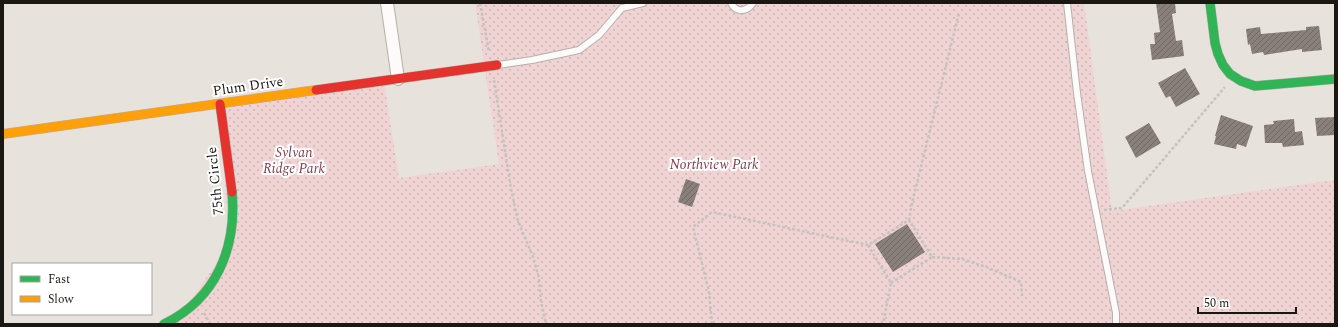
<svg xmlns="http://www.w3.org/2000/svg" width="1338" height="327" font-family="Spectral,serif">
<defs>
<pattern id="park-dots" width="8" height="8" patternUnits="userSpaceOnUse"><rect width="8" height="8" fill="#f0d4d4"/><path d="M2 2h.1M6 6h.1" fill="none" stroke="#cdb5b5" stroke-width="1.8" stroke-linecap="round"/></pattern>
<pattern id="building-hatch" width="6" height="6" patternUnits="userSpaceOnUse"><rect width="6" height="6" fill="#89807b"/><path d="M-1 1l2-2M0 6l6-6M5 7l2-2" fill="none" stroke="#6f6864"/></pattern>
</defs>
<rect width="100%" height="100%" fill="#e8e2dc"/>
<path fill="url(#park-dots)" d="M475,3H1084L1112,211L1335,180V324H164L182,313L229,245L220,104L384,82L399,178L499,164Z"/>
<g fill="url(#building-hatch)">
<path d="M1156,3H1175L1176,13L1172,14L1176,41L1182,40L1184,56L1152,60L1150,44H1155L1154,33L1160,32Z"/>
<path d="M1319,26L1322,50L1302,52V49L1264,55L1263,52L1252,54L1250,44L1248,45L1246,29L1260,27L1261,34L1306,30V27Z"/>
<path d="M1185,68L1200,94L1176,107L1170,96L1166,98L1158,83Z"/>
<path d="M1221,115L1253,126L1246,147L1237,144L1236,149L1214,144L1216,136H1215Z"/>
<path d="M1335,117V135L1317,136L1315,118Z"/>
<path d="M1294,119L1295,132L1302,131L1304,145L1283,147L1282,143H1265L1264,125L1274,124L1273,121Z"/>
<path d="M1149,123L1161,143L1136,158L1125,137Z"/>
<path d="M686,179L700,184L692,207L678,202Z"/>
<path d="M907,224L925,252L893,272L875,244Z"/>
</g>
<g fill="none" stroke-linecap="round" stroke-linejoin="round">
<g stroke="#b5b0ab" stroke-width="8">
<g id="lane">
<path d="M731,3C736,13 747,12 753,3"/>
<path d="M1067,3L1077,93L1088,171L1116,313V324"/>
<path d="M498,65L532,60L579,50L599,35L622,8L643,3"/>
</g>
</g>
<g stroke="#b5b0ab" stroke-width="14">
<path id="street" d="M387,3L398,79"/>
</g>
<g stroke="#b5b0ab" stroke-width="10">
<g id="fast">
<path d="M1210,3L1215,43L1218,54L1223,65L1230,74L1241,81L1255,86L1335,79"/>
<path d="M164,324C216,299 237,248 232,192"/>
</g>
</g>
<g stroke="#b5b0ab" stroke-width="10">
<path id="slow" d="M3,134L316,90"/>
</g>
<g stroke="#b5b0ab" stroke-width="10">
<g id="jam">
<path d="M316,90L497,65"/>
<path d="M220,104L232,192"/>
</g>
</g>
<g stroke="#c5c3c0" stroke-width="2.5" stroke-dasharray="3 2" stroke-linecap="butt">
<path d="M480,3L489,52"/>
<path d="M494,80L511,189L518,221L533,257L539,278L541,302L546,324"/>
<path d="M1104,210L1122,208L1225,87"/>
<path d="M868,245L891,283L883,324"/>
<path d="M932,257L962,259L989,268L1021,282L1022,296"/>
<path d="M891,283L932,257L909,220"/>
<path d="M204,313L210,324"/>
<path d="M712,324L709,292L693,227L712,212L868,245L909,220L912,203L959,13"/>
</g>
<use href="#lane" stroke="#fcfbfa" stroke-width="6"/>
<use href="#street" stroke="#fcfbfa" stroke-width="12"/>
<use href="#fast" stroke="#30b455" stroke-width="9"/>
<use href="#slow" stroke="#ff9f0a" stroke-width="9"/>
<use href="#jam" stroke="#e5322d" stroke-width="9"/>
</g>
<g text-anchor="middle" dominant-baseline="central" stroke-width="4" stroke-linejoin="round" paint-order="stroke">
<g font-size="14" fill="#1b1813" stroke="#fff">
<text transform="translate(248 86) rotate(-8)">Plum Drive</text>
<text transform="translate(215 181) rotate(-96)">75th Circle</text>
</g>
<g font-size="14" font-style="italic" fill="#80414c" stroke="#fff">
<text x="294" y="152">Sylvan<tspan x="294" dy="16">Ridge Park</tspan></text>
<text x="714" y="164">Northview Park</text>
</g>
</g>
<rect width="1338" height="327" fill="none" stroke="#1b1813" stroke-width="8"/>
<rect x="12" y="263" width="140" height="52" fill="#ffffff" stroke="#a4a3a1"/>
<rect x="20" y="276" width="20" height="6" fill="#30b455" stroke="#a4a3a1"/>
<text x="48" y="283" font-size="12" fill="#1b1813">Fast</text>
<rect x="20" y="296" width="20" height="6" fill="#ff9f0a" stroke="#a4a3a1"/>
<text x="48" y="303" font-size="12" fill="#1b1813">Slow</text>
<path d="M1198 307v6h98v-6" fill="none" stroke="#1b1813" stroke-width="2"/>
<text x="1204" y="307" font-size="12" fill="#1b1813" stroke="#ffffff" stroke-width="3" paint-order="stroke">50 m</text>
</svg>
